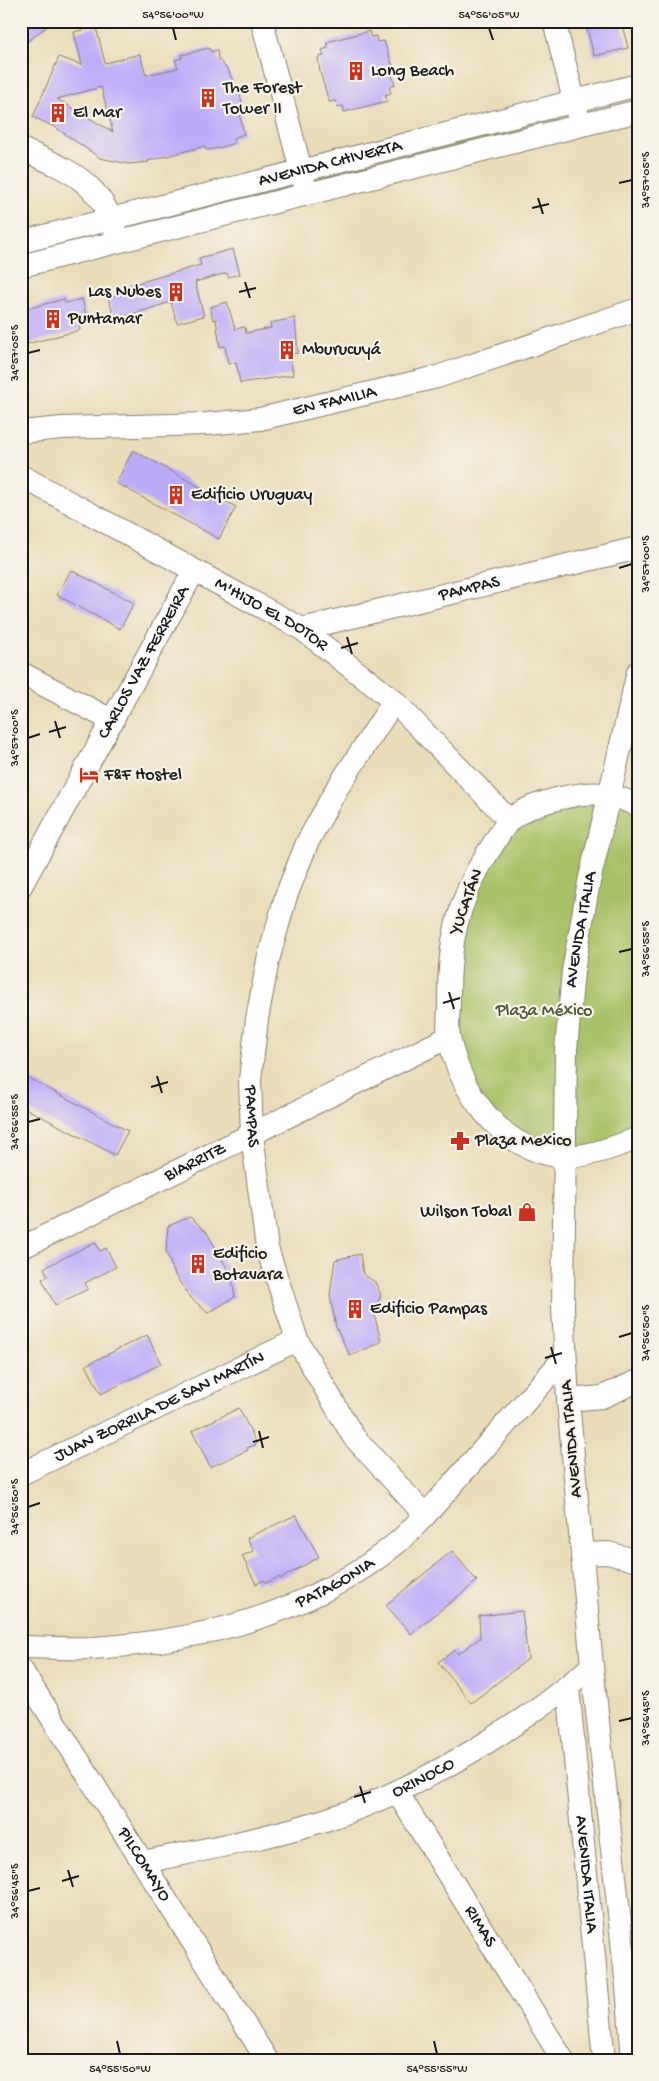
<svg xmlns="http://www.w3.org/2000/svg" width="659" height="2081" font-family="'Gochi Hand',sans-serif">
<rect width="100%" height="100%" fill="#f7f3e8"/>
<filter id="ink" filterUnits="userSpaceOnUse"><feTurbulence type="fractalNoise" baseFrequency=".02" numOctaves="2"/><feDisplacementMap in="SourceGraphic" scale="10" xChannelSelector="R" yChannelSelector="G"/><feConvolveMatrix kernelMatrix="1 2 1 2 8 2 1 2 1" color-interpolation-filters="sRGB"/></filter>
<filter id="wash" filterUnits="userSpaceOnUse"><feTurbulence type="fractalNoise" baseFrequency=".0096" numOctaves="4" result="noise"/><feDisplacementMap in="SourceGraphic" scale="20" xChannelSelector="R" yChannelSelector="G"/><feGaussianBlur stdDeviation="1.12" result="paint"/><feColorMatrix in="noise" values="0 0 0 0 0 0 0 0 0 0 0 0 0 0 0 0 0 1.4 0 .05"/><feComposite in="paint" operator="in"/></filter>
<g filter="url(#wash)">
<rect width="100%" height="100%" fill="#ebddba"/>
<g fill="#a9c166" stroke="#626e41">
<path d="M556,113L559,122L330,180L327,174Z"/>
<path d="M281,185L282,189L125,230L126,223Z"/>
<path d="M547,801L638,806V1138L612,1149L522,1144L466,1089L448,983L454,926L509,820Z"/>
</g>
<g id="blocks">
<g fill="#bdabf8" fill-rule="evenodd">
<path d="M21,21H53L21,47Z"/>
<path d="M585,21H621L628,48L594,56Z"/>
<path d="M96,27L105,63L140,54L146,75L178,68L175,60L182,58L181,55L209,48L211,52L217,50L218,59L228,70L241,98L243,115L240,116L244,134L233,138L234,143L219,148L206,150L205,146L148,161L149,162L129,164L100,158L55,127L33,117L59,57L82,65L74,32ZM101,87L113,132L57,99Z"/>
<path d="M369,31L371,37L376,36L377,42L384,41L394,70L391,71L395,85L389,87L391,93L385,95L387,101L344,112L343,106L337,107L336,101L329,102L320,72L318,57L324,56L322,50L328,48L327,42Z"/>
<path d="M233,249L240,274L228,277L227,273L195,282L204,316L177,323L171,302L123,317V314L114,317L108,297L117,295L116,289L201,265L199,258Z"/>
<path d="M64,299L65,303L82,299L86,315L84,316L85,322L79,324L80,330L27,344L26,337L21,339V314L27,312L26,309Z"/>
<path d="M227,302L235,329L245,327L246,333L271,328L270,323L295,318L298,353L290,354L293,375L240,383L236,362L228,364L225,346L220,347L216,319L213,320L210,307Z"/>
<path d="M133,450L236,507L219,539L116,483Z"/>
<path d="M71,570L134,603L120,629L57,595Z"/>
<path d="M21,1074L128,1131L115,1155L21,1106Z"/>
<path d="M190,1217L206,1231L231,1275L235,1297L208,1313L189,1296L175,1275L166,1251L168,1226Z"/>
<path d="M95,1242L100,1251L106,1248L116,1267L85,1283L88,1289L55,1305L42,1279L48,1276L44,1268Z"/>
<path d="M360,1254L363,1274L375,1282L381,1295L374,1313L381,1342L350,1356L336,1327L330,1295L335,1260Z"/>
<path d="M147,1335L161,1364L101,1394L86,1365Z"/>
<path d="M239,1408L257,1444L247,1448L248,1450L210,1467L192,1431Z"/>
<path d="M296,1515L319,1557L280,1579L279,1577L266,1583L264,1580L256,1584L242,1556L254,1551L247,1538Z"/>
<path d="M452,1551L477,1581L411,1634L386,1605Z"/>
<path d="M522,1611L528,1659L471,1703L438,1662L455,1650L458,1654L480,1638L479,1616Z"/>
</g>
</g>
</g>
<g filter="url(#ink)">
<use href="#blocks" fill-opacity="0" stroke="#847c6b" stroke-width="1"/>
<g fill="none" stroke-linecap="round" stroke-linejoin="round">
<g stroke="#847c6b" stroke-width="24">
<g id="minor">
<path d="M262,21L304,182"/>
<path d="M554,21L578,116"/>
<path d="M21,149C67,169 102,182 116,234"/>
<path id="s1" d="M21,242L638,85"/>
<path d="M21,266L638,111"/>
<path id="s2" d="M21,432L62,428L207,424L260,419L437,377L638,309"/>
<path id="s3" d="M21,476L302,629L394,701L509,820"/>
<path id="s4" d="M302,629L638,548"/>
<path d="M21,673L113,721"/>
<path id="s5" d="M394,701L336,790L307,843L286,896L268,960L257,1019L250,1080L252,1135L267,1248L297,1340L353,1436L425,1515"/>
<path d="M638,806C629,802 619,797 610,795C585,789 527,803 509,821C501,829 495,843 488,852C457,901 448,946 449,1003C449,1014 447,1027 449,1037C460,1092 499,1147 557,1156C581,1160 616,1147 638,1138"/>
<path id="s6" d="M21,886L194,571"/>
<path id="s7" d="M21,1248L449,1037"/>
<path d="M568,1400L602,1397L638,1381"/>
<path id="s8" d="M21,1474L297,1340"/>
<path d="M582,1554L608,1553L638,1561"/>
<path id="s9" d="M21,1647C45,1647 69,1649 93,1648C202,1641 312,1614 398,1542C422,1521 443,1495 465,1470C498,1433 531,1395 565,1357"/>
<path id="s10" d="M21,1669L267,2060"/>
<path id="s11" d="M568,1687L604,2060"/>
<path id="s12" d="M397,1792L563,2060"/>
<path id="s13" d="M143,1862C206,1849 270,1838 331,1818C419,1789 522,1726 592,1666"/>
<path id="s14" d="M633,2060L627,1987L592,1666L568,1400L563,1308L566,1050L573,971L589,882L638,672"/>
</g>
</g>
<use href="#minor" stroke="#fff" stroke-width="22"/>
</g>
</g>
<path fill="none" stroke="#1c1c1c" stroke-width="2" d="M173,28L176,40M489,28L493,40M619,183L632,180M538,198L543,214M532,208L549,204M245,282L250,298M239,292L256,288M28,353L40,350M619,568L632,564M347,637L352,654M341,648L358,643M55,721L60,738M49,732L66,727M28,738L40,734M619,952L632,949M449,992L454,1009M443,1003L460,998M157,1076L162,1093M151,1087L168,1082M28,1122L40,1119M619,1337L632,1333M551,1347L556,1364M545,1358L562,1353M259,1431L263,1448M253,1442L269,1437M28,1507L40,1503M619,1721L632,1718M360,1786L365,1803M354,1797L371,1792M68,1870L73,1887M62,1881L79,1876M28,1891L40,1888M117,2041L120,2054M434,2041L437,2054"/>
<defs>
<g id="building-bare" transform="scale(1.5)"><path d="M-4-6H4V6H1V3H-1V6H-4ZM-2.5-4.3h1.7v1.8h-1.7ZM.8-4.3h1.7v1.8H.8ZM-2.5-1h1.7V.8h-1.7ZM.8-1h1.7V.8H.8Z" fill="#c8321e" stroke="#f7f3e8" stroke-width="2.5" paint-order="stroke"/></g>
<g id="hotel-bare" transform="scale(1.5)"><path d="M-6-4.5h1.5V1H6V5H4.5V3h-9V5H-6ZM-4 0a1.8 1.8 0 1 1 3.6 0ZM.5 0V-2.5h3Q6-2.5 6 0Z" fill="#c8321e" stroke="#f7f3e8" stroke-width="2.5" paint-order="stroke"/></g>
<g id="pharmacy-bare" transform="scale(1.5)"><path d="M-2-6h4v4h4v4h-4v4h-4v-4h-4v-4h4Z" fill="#c8321e" stroke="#f7f3e8" stroke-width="2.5" paint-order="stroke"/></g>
<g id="shop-bare" transform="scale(1.5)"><path d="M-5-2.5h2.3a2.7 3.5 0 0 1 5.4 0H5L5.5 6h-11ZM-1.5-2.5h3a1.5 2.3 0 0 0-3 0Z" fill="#c8321e" stroke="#f7f3e8" stroke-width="2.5" paint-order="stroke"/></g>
</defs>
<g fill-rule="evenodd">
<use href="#building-bare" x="356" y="71"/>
<use href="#building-bare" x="208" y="98"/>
<use href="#building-bare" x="58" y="113"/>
<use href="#building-bare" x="176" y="292"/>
<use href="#building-bare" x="53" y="319"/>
<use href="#building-bare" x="287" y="350"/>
<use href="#building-bare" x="176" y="495"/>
<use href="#hotel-bare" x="89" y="775"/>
<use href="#pharmacy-bare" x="460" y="1141"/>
<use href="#shop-bare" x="527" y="1212"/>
<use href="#building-bare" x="198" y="1264"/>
<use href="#building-bare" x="355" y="1309"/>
</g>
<g text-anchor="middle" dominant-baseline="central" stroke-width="4.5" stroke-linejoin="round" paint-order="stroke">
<g font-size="18" fill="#1c1c1c" stroke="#f7f3e8" text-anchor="start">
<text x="371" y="71">Long Beach</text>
<text x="223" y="88">The Forest<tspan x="223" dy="21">Tower II</tspan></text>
<text x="73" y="113">El Mar</text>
<text x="161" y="292" text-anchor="end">Las Nubes</text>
<text x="68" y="319">Puntamar</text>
<text x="302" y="350">Mburucuyá</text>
<text x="191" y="495">Edificio Uruguay</text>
<text x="104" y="775">F&amp;F Hostel</text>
<text x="475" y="1141">Plaza Mexico</text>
<text x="512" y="1212" text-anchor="end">Wilson Tobal</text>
<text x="213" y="1254">Edificio<tspan x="213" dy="21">Botavara</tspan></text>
<text x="370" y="1309">Edificio Pampas</text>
</g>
<g font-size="18" fill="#1c1c1c" stroke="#f7f3e8">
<text stroke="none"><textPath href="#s1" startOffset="319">AVENIDA CHIVERTA</textPath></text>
<text stroke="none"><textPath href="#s2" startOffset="316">EN FAMILIA</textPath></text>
<text stroke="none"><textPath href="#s4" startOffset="172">PAMPAS</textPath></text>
<text stroke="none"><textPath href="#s3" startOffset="286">M'HIJO EL DOTOR</textPath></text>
<text stroke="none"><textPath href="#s6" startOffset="255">CARLOS VAZ FERREIRA</textPath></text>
<text transform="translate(467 902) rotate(-70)">YUCATÁN</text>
<text stroke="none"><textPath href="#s14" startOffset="1135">AVENIDA ITALIA</textPath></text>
<text stroke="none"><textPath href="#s5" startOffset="448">PAMPAS</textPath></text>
<text stroke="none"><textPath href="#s7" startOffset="194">BIARRITZ</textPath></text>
<text stroke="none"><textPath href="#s8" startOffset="154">JUAN ZORRILA DE SAN MARTÍN</textPath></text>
<text transform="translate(572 1439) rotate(-95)">AVENIDA ITALIA</text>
<text stroke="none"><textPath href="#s9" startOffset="325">PATAGONIA</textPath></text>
<text stroke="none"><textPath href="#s13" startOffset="294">ORINOCO</textPath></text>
<text stroke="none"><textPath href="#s10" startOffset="231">PILCOMAYO</textPath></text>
<text stroke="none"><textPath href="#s11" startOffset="188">AVENIDA ITALIA</textPath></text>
<text stroke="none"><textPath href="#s12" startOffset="158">RIMAS</textPath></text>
</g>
<g font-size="18" fill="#4d5636" stroke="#f7f3e8">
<text x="544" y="1011">Plaza México</text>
</g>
</g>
<rect width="659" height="2081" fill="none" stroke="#f7f3e8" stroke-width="55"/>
<rect x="28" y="28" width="604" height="2026" fill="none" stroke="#1c1c1c" stroke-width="2"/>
<g font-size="12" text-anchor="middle" fill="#1c1c1c">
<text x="173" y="18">54°56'00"W</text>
<text x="489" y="18">54°56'05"W</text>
<text transform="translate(645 180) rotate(-90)" y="4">34°57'05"S</text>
<text transform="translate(14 353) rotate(-90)" y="4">34°57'05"S</text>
<text transform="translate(645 564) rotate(-90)" y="4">34°57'00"S</text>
<text transform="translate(14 738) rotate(-90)" y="4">34°57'00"S</text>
<text transform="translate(645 949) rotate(-90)" y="4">34°56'55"S</text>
<text transform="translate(14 1122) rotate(-90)" y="4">34°56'55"S</text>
<text transform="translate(645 1333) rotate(-90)" y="4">34°56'50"S</text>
<text transform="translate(14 1507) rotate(-90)" y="4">34°56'50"S</text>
<text transform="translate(645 1718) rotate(-90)" y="4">34°56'45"S</text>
<text transform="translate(14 1891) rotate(-90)" y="4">34°56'45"S</text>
<text x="120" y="2072">54°55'50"W</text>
<text x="437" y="2072">54°55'55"W</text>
</g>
</svg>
